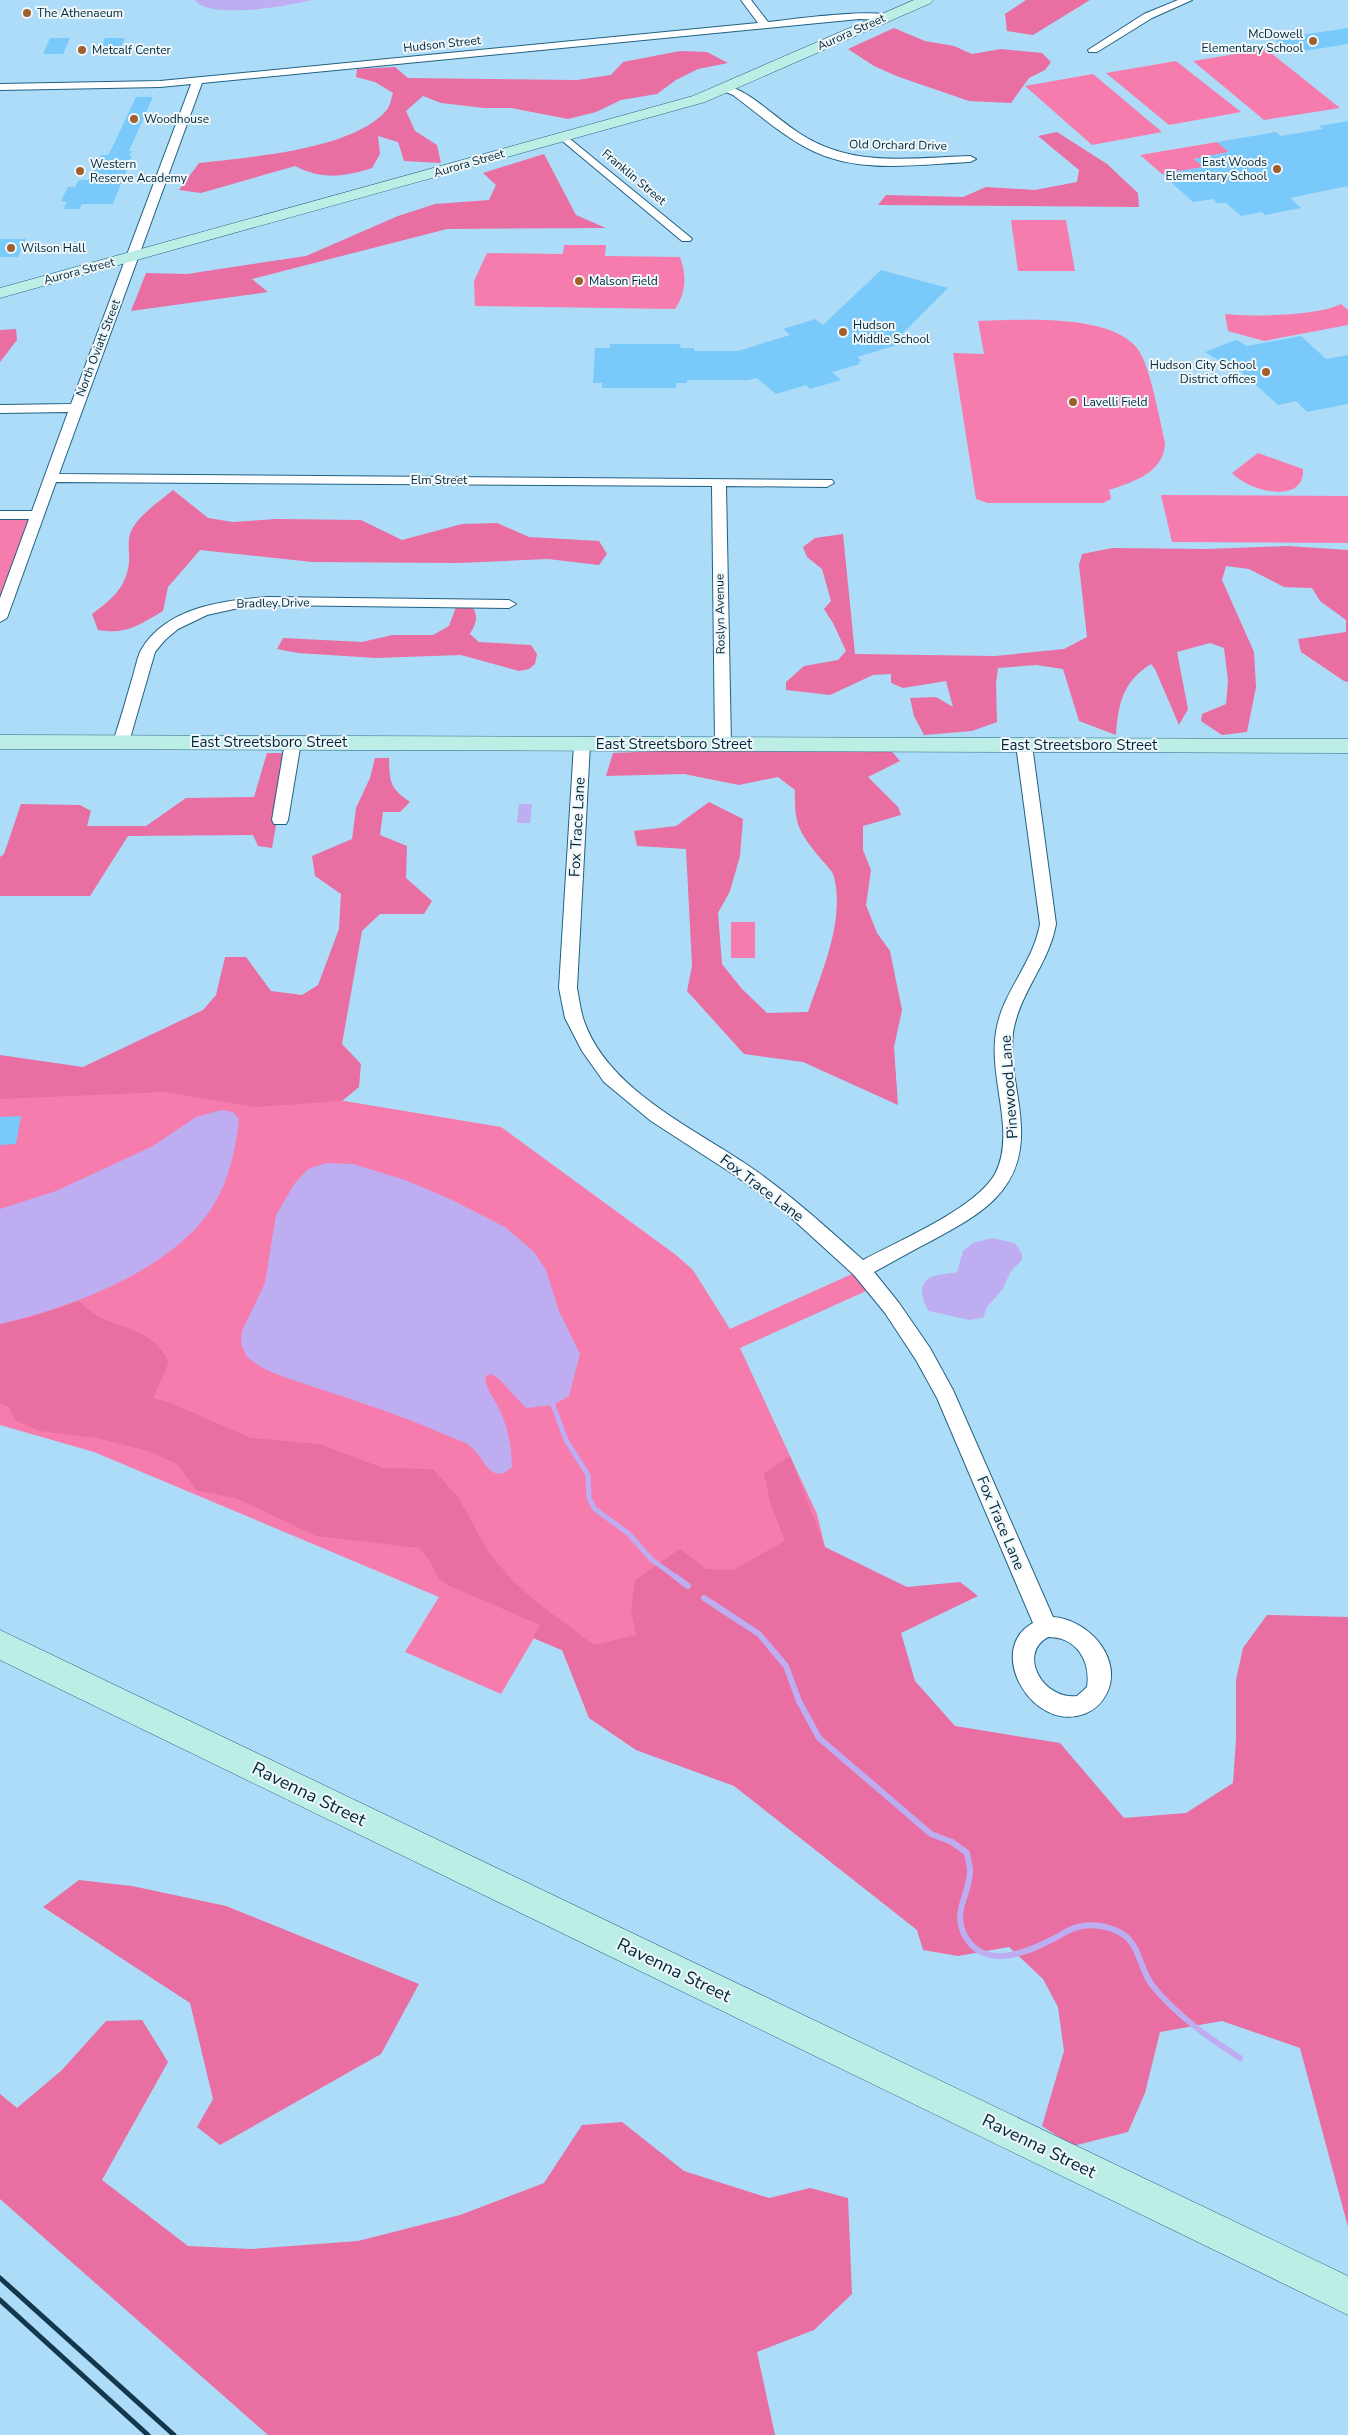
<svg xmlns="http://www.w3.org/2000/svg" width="1348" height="2435" font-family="'Nunito Sans',sans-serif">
<rect width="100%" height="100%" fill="#addcf9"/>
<g fill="#f77cae">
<path d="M1266,49L1340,108L1264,120L1193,61Z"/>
<path d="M1176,61L1241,112L1169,125L1106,73Z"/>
<path d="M1093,74L1162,132L1092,145L1025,86Z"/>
<path d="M1217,142L1229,152L1194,159L1204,167L1162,174L1140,155Z"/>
<path d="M1011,220H1066L1075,271H1018Z"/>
<path d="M564,245H606L605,256L680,257C687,276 686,293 675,309L475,306L474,281L487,253L563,254Z"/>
<path d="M1341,304L1348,310V325L1264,341L1228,331L1225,314C1252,317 1318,316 1341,304Z"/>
<path d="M978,321C1019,320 1109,313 1137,348C1150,364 1160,421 1165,443C1164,473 1133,482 1109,490L1111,499L1103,503H988L976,499L953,353L984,354Z"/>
<path d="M1258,453L1303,469C1305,506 1248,491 1232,473Z"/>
<path d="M1161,495L1348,496V543L1172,542Z"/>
<path d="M0,515H36L0,611Z"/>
<rect x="731" y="922" width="24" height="36"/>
<path d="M193,1076L501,1127L676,1255L693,1270L730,1329L861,1270L875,1287L740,1348L817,1514L825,1547L635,1682L534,1638L501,1694L405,1652L439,1597L94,1452L0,1425V1082Z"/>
</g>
<g fill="#e96ea1">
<path d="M1026,0H1090L1033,35L1007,31L1005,14Z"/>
<path d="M894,28L925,41L954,46L972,54L1001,49L1042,53L1051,62L1045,70L1029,78L1011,103L969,101L899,77L874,66L848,49Z"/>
<path d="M680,51L707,52L728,63L698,69L676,80L657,94L621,100L596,112L568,119L511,108H484L441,103L423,96L406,111L415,131L437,145L441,163L404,161L398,142L378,136L380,154L372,168C343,177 323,180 295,166L201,193L179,190L199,163C250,157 351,150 386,111C390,107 391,99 393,93L375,82L356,77L357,69L395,67L408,78L577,80L611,75L623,62Z"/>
<path d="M1057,132L1107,164L1138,193L1139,207L878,205L886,195L963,197L986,187L1035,190L1077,182L1079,170L1038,136Z"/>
<path d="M544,154L576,215L606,228L447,229L252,279L268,292L131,311L146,273L187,274L306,256L398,216L435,204L489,200L496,185L483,173Z"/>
<path d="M16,329L17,340L0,362V330Z"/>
<path d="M173,490L208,518L233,522L276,519L361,520L402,540L462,524L497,523L529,537L599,541L607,554L599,565L548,559L458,563L312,562L200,550L168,587L163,611C139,625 126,635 98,630L92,614C111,600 126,588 129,563C130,549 125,537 136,523C145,511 161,500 173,490Z"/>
<path d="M843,534L855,654L995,656L1064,649L1087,637L1079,565L1082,554L1112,548L1207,549L1288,546L1348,550V682L1344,681L1301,652L1298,639L1346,632V620L1320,601L1312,588L1284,587L1249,569L1226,566L1222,580L1254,652L1256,687L1247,732L1222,735L1201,721L1202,714L1226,704L1228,681L1224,648L1210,643L1177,652L1188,709L1179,725L1155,669L1151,664C1123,681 1118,704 1116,735L1079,721L1063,669L1036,665L998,668L996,683L997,722L972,731L924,735L914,716L910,698L936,697L953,707L946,681L903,688L891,683V674L873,675L830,695L786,690V682L804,666L838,660L846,651L833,623L824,609L831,601L822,569L807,557L803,547L815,538Z"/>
<path d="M456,607L473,608C479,618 475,625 470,634L479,642L531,645L537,654L535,664L529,669L519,671L461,655L376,658L298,653L277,649L283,638L362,642L392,635H433L449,626Z"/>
<path d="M889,748L900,761L868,777L898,807L901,815L863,826V850L871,870L866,905L877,933L890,951L902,1010L894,1047L898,1105L803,1062L744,1054L687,991L692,966L686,849L637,846L634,831L676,826L709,802L743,819L740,856L730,891L718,913L722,964L742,989L767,1013L808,1012C822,972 845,920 834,877C833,871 825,864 821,859C799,832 794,825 795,790L778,777L739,785L684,774L606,776L613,753L687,750Z"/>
<path d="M267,753H289L272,848L258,846L253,835L128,836L90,896H0V857L4,854L21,804L80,805L91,811L87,826H146L186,798L254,797Z"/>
<path d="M375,758H389C390,783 389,787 410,802L400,812H383L380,835L407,846L406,878L432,901L424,914H380L362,931L342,1044L361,1064L359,1087L342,1101L256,1107L165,1092L0,1099V1055L83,1067L203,1010L216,995L225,957H246L271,991L302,995L318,985L339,929L341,894L315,876L312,856L352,839L356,808L370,778Z"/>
<path d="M79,1301C85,1306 91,1312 97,1316C125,1330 152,1329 169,1362L153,1398L171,1403L251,1438L319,1444L383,1468L433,1469L458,1497L489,1553L511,1579L535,1601L594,1645L636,1635L631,1610L635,1580L680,1549L706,1569L733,1570L785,1541L770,1502L764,1473L790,1456L825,1547L907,1587L960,1582L978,1596L901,1633L915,1681L955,1726L1060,1743L1124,1818L1186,1813L1233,1783L1236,1739V1680L1243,1648L1267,1615L1348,1617V2227L1300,2048L1222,2021L1160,2032L1145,2093L1128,2132L1073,2146L1042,2126L1064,2051L1058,2007L1043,1979L1009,1947L958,1956L923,1950L917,1930L734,1786L636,1750L589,1718L562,1650L533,1638L540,1625L447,1585L438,1578L430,1561L419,1548L316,1536L236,1498L197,1491L177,1464L148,1451L96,1438L40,1431L16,1421L9,1407L0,1403V1324L31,1317Z"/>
<path d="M79,1880L132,1886L226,1906L419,1984L381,2054L220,2145L197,2127L213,2099L190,2003L43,1907Z"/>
<path d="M142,2020L168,2062L102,2180L188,2246L251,2249L358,2241L460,2215L544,2183L582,2125L622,2122L684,2171L769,2198L810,2188L848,2198L852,2294L814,2330L757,2352L775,2435H268L0,2199V2094L17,2108L62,2070L106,2021Z"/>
</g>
<g fill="#bfadf1">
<path d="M195,0H311C289,6 208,20 195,0Z"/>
<path d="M519,804H532L530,823H517Z"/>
<path d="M222,1110L233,1112L239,1119C236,1149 229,1180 213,1206C173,1270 70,1308 0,1324V1209L56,1191L153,1146L196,1117Z"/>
<path d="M326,1163L353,1164L405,1180L450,1199L505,1227L534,1252L546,1270L559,1311L580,1354L569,1396L553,1405L526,1408L499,1379L491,1374L486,1376C483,1384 493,1397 497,1405C508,1426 511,1443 512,1467C490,1487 485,1457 470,1446C465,1442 458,1440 453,1438C396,1412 335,1395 276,1374L261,1367L247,1357L241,1344L242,1331L265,1283L276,1215L295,1183L308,1169Z"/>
<path d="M992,1238L1015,1243L1022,1254V1260L1011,1271L1002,1290L987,1307L983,1318L969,1320L929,1311C923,1302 917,1286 929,1278C936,1274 949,1274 957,1272L963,1251L973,1243Z"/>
</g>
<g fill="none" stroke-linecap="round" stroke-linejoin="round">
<path stroke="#bfadf1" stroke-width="5" d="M553,1405L566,1440L588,1475L589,1498L595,1509L629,1534L651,1559L677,1578"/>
<g stroke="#bfadf1" stroke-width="6">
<path d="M676,1577L688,1586"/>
<path d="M704,1598L759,1634L786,1666L799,1701L819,1738L931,1834L952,1842L967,1853C968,1859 970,1866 970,1872C969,1895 953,1911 964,1934C982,1970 1024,1954 1051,1940C1060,1936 1068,1929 1078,1927C1090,1923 1108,1926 1119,1932C1140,1942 1139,1968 1152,1985C1176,2015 1209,2038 1240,2058"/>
</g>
</g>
<g fill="#79cafa">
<path d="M1348,28V44L1292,53L1274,39Z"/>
<path d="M50,38H70L63,54H43Z"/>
<path d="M105,38H125L118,54H99Z"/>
<path d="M136,97H153L129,151H132L129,156H132L113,204H82L79,209H63L67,202L61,201L68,187H75L79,180H88L101,155H108L111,150Z"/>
<path d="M1348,121V186L1290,198L1301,208L1265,215L1262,212L1241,216L1226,203H1217L1213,199L1193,202L1162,174L1204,167L1194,159L1229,152L1217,142L1276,132L1281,136L1323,129L1319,126Z"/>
<path d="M0,239H26L18,257H0Z"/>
<path d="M881,270L948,288L902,334L910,341L857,357L862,361L858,362L860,364L832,372L841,380L810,389L806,385L776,394L757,378L748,380H687V383H676V388H602V383H593L595,348H610V344H680L681,348H694V351H738L790,335L783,329L815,319L823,325Z"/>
<path d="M1301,336L1326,359L1348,355V404L1307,412L1296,401L1278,405L1238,369L1235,370L1205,352L1236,340L1247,346Z"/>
<path d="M21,1116L16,1144L0,1145V1117Z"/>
</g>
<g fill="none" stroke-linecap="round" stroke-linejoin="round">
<g stroke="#226183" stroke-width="2">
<g id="street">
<path d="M741,0H751L768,22C788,20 880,7 891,17L886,20L859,19L202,83L59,474L832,480L834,483L827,487L726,486L731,744L728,747H718L715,744L712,486L56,482L7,618L0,622V598L29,519H0V511H32L68,412L0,413V405L71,404L191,84L160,87L0,90V84L160,81L758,23Z"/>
<path d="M1178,0H1192L1152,18L1097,52H1089L1088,50L1144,14Z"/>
<path d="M725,85C752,92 775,118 799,133C852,168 909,158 970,156L976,159L970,162C920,164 862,174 815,152C785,138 760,115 733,95L721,90V86Z"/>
<path d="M564,134L690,237L692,239L690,241H682L560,139V135Z"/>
<path d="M268,597L509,600L516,604L509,608L268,605L234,609L207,615L178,629L165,640L155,652L129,742L121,747L116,745L113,742C120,721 126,700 132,679C135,670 137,658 141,650C166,607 224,600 268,597Z"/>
<path d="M293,737L301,742L288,820L286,824H274L272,820L285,742Z"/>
<path d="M582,739L590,744L577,988C579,998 580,1008 583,1018C606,1089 692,1127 749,1166C790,1194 826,1227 863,1260C898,1241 975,1209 995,1174C1003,1159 1004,1142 1003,1126C1001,1095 991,1063 996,1032C1002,992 1033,964 1040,924L1016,745L1024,740L1032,745L1056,924C1049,964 1019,993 1013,1033C1009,1065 1020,1096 1021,1127C1024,1191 980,1215 931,1241C911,1251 893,1262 874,1272L899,1303L930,1348L953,1390L1053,1617C1085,1619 1120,1653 1109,1688C1104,1701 1097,1709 1084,1714C1033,1733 984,1650 1033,1623L937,1398L916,1360L885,1313L854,1275L786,1213L736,1176L651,1121L604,1082L582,1051L565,1018L559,988L574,744ZM1048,1637C1076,1637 1091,1660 1087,1687L1077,1696C1043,1700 1017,1654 1048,1637Z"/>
</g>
</g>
<g stroke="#226183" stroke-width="1">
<g id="secondary">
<path d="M914,0H933L931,3L705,102L0,298V288L693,96Z"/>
<path d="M0,735L1348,739V753L0,749Z"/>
<path d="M0,1630L1348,2276V2315L0,1660Z"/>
</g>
</g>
<use href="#street" fill="#fff" fill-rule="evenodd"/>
<use href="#secondary" fill="#bdeee5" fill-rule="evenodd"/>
<g stroke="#13384b" stroke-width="5">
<path d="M0,2278L174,2435"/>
<path d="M0,2300L148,2435"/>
</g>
</g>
<g fill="#a15f2c" stroke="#eff7fb" stroke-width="2">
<circle cx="27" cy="13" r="5"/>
<circle cx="1313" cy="41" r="5"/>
<circle cx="82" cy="50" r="5"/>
<circle cx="134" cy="119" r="5"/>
<circle cx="1277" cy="169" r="5"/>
<circle cx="80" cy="171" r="5"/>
<circle cx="11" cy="248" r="5"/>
<circle cx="579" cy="281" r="5"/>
<circle cx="843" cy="332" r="5"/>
<circle cx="1266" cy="372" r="5"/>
<circle cx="1073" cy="402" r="5"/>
</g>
<g text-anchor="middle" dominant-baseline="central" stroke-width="4" stroke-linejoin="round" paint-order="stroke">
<g font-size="12" fill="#012537" stroke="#eff7fb" text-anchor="start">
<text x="37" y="13">The Athenaeum</text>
<text x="1303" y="34" text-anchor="end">McDowell<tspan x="1303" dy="14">Elementary School</tspan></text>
<text x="92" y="50">Metcalf Center</text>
<text x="144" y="119">Woodhouse</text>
<text x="1267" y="162" text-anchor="end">East Woods<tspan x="1267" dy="14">Elementary School</tspan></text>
<text x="90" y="164">Western<tspan x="90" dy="14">Reserve Academy</tspan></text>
<text x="21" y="248">Wilson Hall</text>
<text x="589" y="281">Malson Field</text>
<text x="853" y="325">Hudson<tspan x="853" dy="14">Middle School</tspan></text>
<text x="1256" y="365" text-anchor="end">Hudson City School<tspan x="1256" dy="14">District offices</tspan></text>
<text x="1083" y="402">Lavelli Field</text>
</g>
<g font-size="12" fill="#012537" stroke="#eff7fb">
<text transform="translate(851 32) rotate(-24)">Aurora Street</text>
<text transform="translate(442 44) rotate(-6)">Hudson Street</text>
<text transform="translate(898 145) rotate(1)">Old Orchard Drive</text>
<text transform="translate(469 163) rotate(-16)">Aurora Street</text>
<text transform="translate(634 177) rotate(40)">Franklin Street</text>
<text transform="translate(79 271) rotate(-15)">Aurora Street</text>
<text transform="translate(98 348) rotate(-69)">North Oviatt Street</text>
<text x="439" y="480">Elm Street</text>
<text transform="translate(273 603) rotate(-1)">Bradley Drive</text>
<text transform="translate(720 614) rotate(-91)">Roslyn Avenue</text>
</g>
<g font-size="15" fill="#012537" stroke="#eff7fb">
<text x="269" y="742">East Streetsboro Street</text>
<text x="674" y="744">East Streetsboro Street</text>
<text x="1079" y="745">East Streetsboro Street</text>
<text transform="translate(577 827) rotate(-87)">Fox Trace Lane</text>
<text transform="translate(1009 1087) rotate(-94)">Pinewood Lane</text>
<text transform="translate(762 1188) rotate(37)">Fox Trace Lane</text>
<text transform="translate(1001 1523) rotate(67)">Fox Trace Lane</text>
</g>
<g font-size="18" fill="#012537" stroke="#eff7fb">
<text transform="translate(309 1794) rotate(26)">Ravenna Street</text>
<text transform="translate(674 1970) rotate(26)">Ravenna Street</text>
<text transform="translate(1039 2146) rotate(26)">Ravenna Street</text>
</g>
</g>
</svg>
